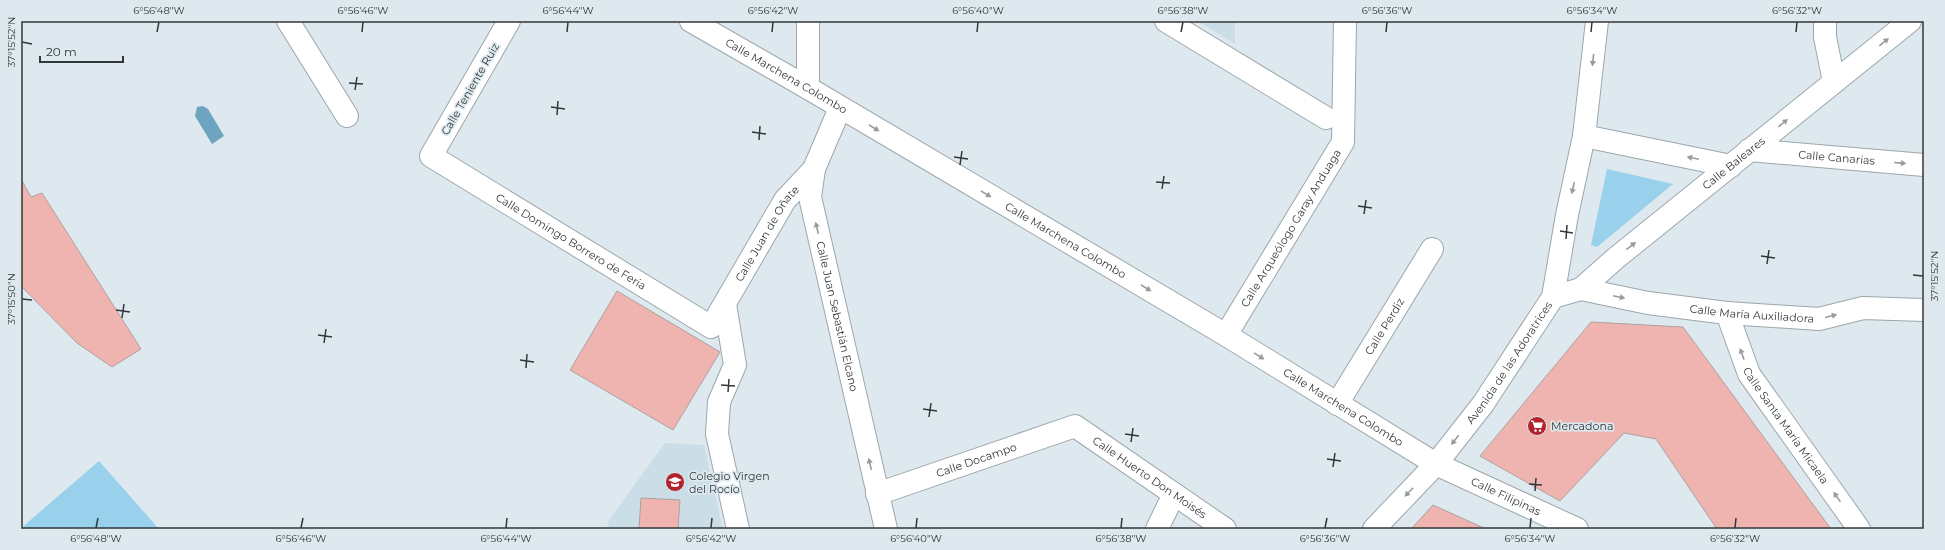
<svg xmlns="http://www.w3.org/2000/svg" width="1945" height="550" font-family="Montserrat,sans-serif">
<rect width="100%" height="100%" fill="#dde9ef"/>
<g fill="#cbdee8">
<path d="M1197,21H1235V44Z"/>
<path d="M665,443L704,445L723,529H607L609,520Z"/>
</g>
<g fill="#99d1ec">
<path d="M1607,169L1673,184L1597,247L1591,245Z"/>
<path d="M99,461L159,529H21L27,523Z"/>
</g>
<path fill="#6da4bf" d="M203,106L208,109L224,136L212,144L195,116L197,107Z"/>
<g fill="#efb4af" stroke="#aea1a0">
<path d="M21,179L31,197L42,193L141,349L112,367L77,343L21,286Z"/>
<path d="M617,291L720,352L673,430L570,370Z"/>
<path d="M1591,322L1683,327L1831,529H1717L1656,439L1624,433L1560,501L1480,456Z"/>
<path d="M641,498L680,500L678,529H639Z"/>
<path d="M1433,505L1486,529H1411Z"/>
</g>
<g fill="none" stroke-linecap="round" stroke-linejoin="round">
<g stroke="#9ca7ac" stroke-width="24">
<g id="street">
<path d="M288,21L347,116"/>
<path id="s1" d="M509,21L431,156L711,327L785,200L814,169"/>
<path d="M808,21V88"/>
<path d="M1166,21L1326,118"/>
<path d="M1825,21V37L1834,82"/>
<path id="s2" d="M840,108L814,169L810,197L886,529"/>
<path id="s3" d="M1749,150L1924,165"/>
<path id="s4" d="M1581,289L1648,303L1727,313L1819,319L1863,308L1924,310"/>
<path d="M725,304L735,365L719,402L717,434L738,529"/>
<path id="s5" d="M1727,313L1749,374L1859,529"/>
<path id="s6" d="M1226,335L1343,142L1345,21"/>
<path id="s7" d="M1337,404L1432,249"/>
<path id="s8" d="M1436,464L1577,529"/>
<path id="s9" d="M877,494L1075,426L1225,529"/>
<path d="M1157,529L1174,494"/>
</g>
</g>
<g stroke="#9ca7ac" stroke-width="24">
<g id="secondary">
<path id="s10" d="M691,21L808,88L1226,335L1436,464"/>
<path d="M1584,136L1731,166"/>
<path id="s11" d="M1553,297L1581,289L1616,258L1910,21"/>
<path id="s12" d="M1374,529L1436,464L1483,404L1553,297L1567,215L1584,136L1597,21"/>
</g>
</g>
<use href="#street" stroke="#fff" stroke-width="22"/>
<use href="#secondary" stroke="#fff" stroke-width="22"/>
</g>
<defs><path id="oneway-solid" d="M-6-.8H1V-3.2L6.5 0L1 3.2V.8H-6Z"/></defs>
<g fill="#999b9c">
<use href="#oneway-solid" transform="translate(1884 42) rotate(-39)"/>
<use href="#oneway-solid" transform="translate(1593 60) rotate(96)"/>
<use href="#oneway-solid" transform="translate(1783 123) rotate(-39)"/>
<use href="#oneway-solid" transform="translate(874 128) rotate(31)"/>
<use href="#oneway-solid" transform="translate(1693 158) rotate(-168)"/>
<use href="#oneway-solid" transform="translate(1900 163) rotate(5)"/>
<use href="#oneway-solid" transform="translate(1573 188) rotate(102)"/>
<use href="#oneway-solid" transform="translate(986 194) rotate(31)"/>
<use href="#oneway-solid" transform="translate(817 228) rotate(-103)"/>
<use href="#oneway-solid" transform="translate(1631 246) rotate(-38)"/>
<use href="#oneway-solid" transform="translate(1146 288) rotate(31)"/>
<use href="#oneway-solid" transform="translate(1619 297) rotate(12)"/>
<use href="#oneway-solid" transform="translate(1831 316) rotate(-14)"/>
<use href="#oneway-solid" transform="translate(1742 354) rotate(-110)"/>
<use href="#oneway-solid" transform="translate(1259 356) rotate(32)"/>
<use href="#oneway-solid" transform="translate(1455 440) rotate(128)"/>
<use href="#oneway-solid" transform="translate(870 464) rotate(-103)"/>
<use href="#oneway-solid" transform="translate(1409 492) rotate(134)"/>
<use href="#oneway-solid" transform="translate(1837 497) rotate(-125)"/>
</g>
<path fill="none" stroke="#333739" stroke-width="1.5" d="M157,32L159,22M362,32L363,22M567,32L568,22M772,32L773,22M977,32L978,22M1181,32L1183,22M1386,32L1387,22M1591,32L1592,22M1796,32L1797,22M22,42L32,44M349,83L363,84M355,90L357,77M551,107L565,109M557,115L558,101M752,132L766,134M759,140L760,126M954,157L968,159M960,165L962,151M1156,182L1170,183M1162,189L1164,176M1358,206L1372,208M1364,214L1366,200M1560,231L1573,233M1566,239L1567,225M1761,256L1775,258M1767,264L1769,250M1913,275L1923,276M22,299L32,300M116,310L130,312M122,318L124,304M318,335L332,337M324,343L326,329M520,360L534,362M526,368L527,354M721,385L735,386M728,392L729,379M923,409L937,411M929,417L931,403M1125,434L1139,436M1131,442L1133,428M1327,459L1341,461M1333,467L1335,453M1529,484L1542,485M1535,491L1536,478M96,528L98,518M301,528L303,518M506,528L507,518M711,528L712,518M916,528L917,518M1121,528L1122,518M1325,528L1327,518M1530,528L1531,518M1735,528L1736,518"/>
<defs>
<g id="supermarket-disc" transform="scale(1)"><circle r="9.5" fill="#b3212c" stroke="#dde9ef"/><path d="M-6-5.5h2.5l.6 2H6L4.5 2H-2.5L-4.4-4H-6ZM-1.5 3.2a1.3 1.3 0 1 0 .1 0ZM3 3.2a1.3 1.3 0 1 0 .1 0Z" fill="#fff"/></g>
<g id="school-disc" transform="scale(1)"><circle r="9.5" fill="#b3212c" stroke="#dde9ef"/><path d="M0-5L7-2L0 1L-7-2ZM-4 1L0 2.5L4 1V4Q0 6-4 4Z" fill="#fff"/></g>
</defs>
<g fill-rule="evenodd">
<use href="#supermarket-disc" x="1537" y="426"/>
<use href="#school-disc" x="675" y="482"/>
</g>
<g text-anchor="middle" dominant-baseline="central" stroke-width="3.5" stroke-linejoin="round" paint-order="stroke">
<g font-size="11" fill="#333739" stroke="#dde9ef">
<text stroke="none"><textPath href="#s10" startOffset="110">Calle Marchena Colombo</textPath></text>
<text transform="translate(470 89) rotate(-60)">Calle Teniente Ruiz</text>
<text stroke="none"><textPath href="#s3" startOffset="88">Calle Canarias</textPath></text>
<text stroke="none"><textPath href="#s11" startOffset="227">Calle Baleares</textPath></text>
<text stroke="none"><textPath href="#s6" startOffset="125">Calle Arqueólogo Garay Anduaga</textPath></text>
<text stroke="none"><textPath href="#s1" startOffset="593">Calle Juan de Oñate</textPath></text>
<text stroke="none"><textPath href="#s10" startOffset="434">Calle Marchena Colombo</textPath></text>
<text stroke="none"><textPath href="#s1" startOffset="320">Calle Domingo Borrero de Feria</textPath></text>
<text stroke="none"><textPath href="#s4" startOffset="173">Calle María Auxiliadora</textPath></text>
<text stroke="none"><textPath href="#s2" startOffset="217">Calle Juan Sebastián Elcano</textPath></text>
<text stroke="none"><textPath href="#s7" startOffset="91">Calle Perdiz</textPath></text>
<text stroke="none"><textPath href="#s12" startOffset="215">Avenida de las Adoratrices</textPath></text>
<text stroke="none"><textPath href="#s10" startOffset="758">Calle Marchena Colombo</textPath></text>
<text stroke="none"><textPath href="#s5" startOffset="128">Calle Santa María Micaela</textPath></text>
<text stroke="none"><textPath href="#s9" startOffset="105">Calle Docampo</textPath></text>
<text stroke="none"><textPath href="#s9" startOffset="300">Calle Huerto Don Moisés</textPath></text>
<text stroke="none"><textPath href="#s8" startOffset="77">Calle Filipinas</textPath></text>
</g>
<g font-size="11" fill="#333739" stroke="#dde9ef" text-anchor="start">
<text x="1551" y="426">Mercadona</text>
<text x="689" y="476">Colegio Virgen<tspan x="689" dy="13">del Rocío</tspan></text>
</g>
</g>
<rect width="1945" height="550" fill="none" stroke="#dde9ef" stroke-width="44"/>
<path d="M40 56v6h83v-6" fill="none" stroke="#333739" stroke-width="2"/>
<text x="46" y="56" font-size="12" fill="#333739" stroke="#dde9ef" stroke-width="3" paint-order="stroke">20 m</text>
<rect x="22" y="22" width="1901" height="506" fill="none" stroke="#333739" stroke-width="1.5"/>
<g font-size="10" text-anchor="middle" fill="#333739">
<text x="159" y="14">6°56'48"W</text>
<text x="363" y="14">6°56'46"W</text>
<text x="568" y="14">6°56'44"W</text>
<text x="773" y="14">6°56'42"W</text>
<text x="978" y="14">6°56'40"W</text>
<text x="1183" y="14">6°56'38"W</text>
<text x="1387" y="14">6°56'36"W</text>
<text x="1592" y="14">6°56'34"W</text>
<text x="1797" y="14">6°56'32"W</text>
<text transform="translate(11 42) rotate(-90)" y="4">37°15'52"N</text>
<text transform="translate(1934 276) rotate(-90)" y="4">37°15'52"N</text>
<text transform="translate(11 299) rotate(-90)" y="4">37°15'50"N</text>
<text x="96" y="542">6°56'48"W</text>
<text x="301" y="542">6°56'46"W</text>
<text x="506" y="542">6°56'44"W</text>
<text x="711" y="542">6°56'42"W</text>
<text x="916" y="542">6°56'40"W</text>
<text x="1121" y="542">6°56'38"W</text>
<text x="1325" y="542">6°56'36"W</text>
<text x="1530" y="542">6°56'34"W</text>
<text x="1735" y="542">6°56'32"W</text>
</g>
</svg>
